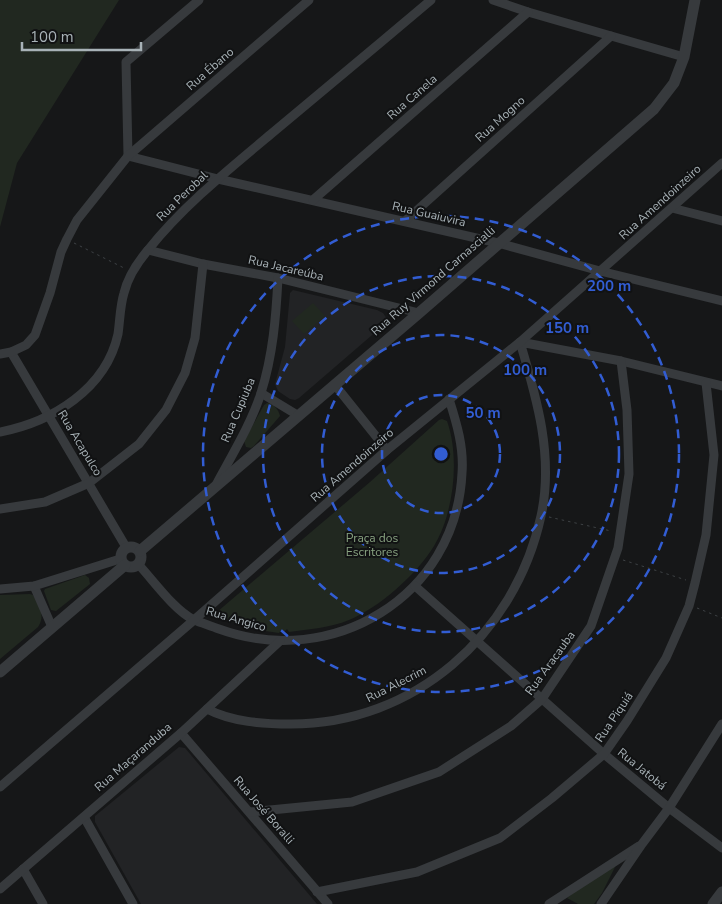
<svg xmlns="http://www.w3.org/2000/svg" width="722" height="904" font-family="'Nunito Sans',sans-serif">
<rect width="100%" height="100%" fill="#161718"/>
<g fill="#222325">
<path d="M293,290L377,310L383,313L387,319L386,323L299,398L295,400L290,399L278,391L275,384L285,347L290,293Z"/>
<path d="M179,747L185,748L317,904H141L95,822V816Z"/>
</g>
<g fill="#212820">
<path d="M0,0H119L17,163L0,227Z"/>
<path d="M313,303L325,316L304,334L292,321Z"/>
<path d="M267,403C273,403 279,410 280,416L254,446L251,448L246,447L244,441L264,405Z"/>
<path d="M442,419L447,421C460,457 454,513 434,546C417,574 379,608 349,620C330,628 309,629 289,632L287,629L284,632L281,630L279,633L259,630L218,618L217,612L370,482L439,420Z"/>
<path d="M85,575L89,578L90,584L56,611L51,610L44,591L45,589Z"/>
<path d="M30,594L33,595C39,606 46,615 38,627L0,659V595Z"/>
<path d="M616,865L602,893L594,904H578L567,898L587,882Z"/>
</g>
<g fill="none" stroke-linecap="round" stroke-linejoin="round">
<g stroke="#3d4144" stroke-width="1" stroke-dasharray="2.5 4" stroke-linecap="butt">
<path d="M74,243L124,268"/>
<path d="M549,517L611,531"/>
<path d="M623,560L686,580"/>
<path d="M697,608L722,618"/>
</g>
<g stroke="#373a3d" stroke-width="9">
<path d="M493,0L528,12L684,57"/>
<path d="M128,156L218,179L498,243L600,271L722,301"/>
<path d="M128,156L126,62L199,0"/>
<path d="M313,200L528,12"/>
<path d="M672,208L722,221"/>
<path d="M405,221L611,36"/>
<path d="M148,250L203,264L278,278L419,313"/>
<path d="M11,352L126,547"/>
<path d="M0,354L11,352L26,345L35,335L50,293L61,252L67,239L77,220L128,156L309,0"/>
<path d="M335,385L387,450"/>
<path d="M261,393L299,416"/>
<path d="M0,432C52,422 106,389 118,334C120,320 120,306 124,293C128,276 137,263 148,250C183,206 228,170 271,134C325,89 378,45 431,0"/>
<path d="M217,483C232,455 252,422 261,393C273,355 276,317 278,278"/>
<path d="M0,509L45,502L89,483L139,444L166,410L185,373L195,338L203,264"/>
<path d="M138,564C154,581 173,609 194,620C202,623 211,626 219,629C332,670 456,597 462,473C464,448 457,424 449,399"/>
<path d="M34,586L52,627"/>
<path d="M415,586L604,754L669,808L722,848"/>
<path d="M0,589L34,586L120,559"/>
<path d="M207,709C232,722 263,724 291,724C414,724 515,635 541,516C554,457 537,399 520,342L621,361L722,386"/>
<path d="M181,733L328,904"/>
<path d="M0,787L194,620L387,450L520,342L722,163"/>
<path d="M250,812L352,802L439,772L511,726L542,699L591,626L618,548L629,474L627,410L621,361"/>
<path d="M84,817L133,904"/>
<path d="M23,869L43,904"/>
<path d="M0,889L181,733L280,641"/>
<path d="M317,892L417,872L500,838L552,798L604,754L627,721L666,658L689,606L695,583L706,535L714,455L706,383"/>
<path d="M549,904L639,846"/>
<path d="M601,904L642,844L669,808L722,724"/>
</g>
<g stroke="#373a3d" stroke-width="11">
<circle cx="131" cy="557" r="10"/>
<path d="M140,551L419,313L654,109L674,83L684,57L695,0"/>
<path d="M0,672L125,565"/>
<path d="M713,904L722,892"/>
</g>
</g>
<g fill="none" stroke="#325dd3" stroke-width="2.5" stroke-dasharray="9 6">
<circle cx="441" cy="454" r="59"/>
<circle cx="441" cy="454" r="119"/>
<circle cx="441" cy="454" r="178"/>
<circle cx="441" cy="454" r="238"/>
</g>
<g text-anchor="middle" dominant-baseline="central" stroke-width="4" stroke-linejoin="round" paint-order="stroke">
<g font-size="12" fill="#a8b2b7" stroke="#111213">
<text transform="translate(210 69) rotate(-41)">Rua Ébano</text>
<text transform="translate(412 97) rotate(-41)">Rua Canela</text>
<text transform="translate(500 119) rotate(-42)">Rua Mogno</text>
<text transform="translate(182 196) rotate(-44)">Rua Perobal</text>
<text transform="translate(660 202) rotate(-42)">Rua Amendoinzeiro</text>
<text transform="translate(429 214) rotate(13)">Rua Guaiuvira</text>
<text transform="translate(286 268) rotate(13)">Rua Jacareúba</text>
<text transform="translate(433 281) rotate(-41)">Rua Ruy Virmond Carnascialli</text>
<text transform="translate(238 410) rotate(-67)">Rua Cupiuba</text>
<text transform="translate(80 443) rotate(59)">Rua Acapulco</text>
<text transform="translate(352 465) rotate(-41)">Rua Amendoinzeiro</text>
<text transform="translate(236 619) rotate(16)">Rua Angico</text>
<text transform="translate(550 663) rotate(-54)">Rua Aracauba</text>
<text transform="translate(396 684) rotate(-27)">Rua Alecrim</text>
<text transform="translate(614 717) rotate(-56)">Rua Piquiá</text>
<text transform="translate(133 757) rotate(-41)">Rua Maçaranduba</text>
<text transform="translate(642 769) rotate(39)">Rua Jatobá</text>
<text transform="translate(264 810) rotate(49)">Rua José Boralli</text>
</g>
<g font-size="12" fill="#88a280" stroke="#111213">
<text x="372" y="538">Praça dos<tspan x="372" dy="14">Escritores</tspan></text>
</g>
</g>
<circle cx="441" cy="454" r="8" fill="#325dd3" stroke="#111213" stroke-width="2.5"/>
<g font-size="15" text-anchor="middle" font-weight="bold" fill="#325dd3" stroke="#111213" stroke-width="4" stroke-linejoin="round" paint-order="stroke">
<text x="609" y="291">200 m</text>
<text x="567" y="333">150 m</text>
<text x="525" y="375">100 m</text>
<text x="483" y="418">50 m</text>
</g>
<path d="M22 42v8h119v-8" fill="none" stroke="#a8b2b7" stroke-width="2.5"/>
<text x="30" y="42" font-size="15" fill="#a8b2b7" stroke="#111213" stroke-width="4" paint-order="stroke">100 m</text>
</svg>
